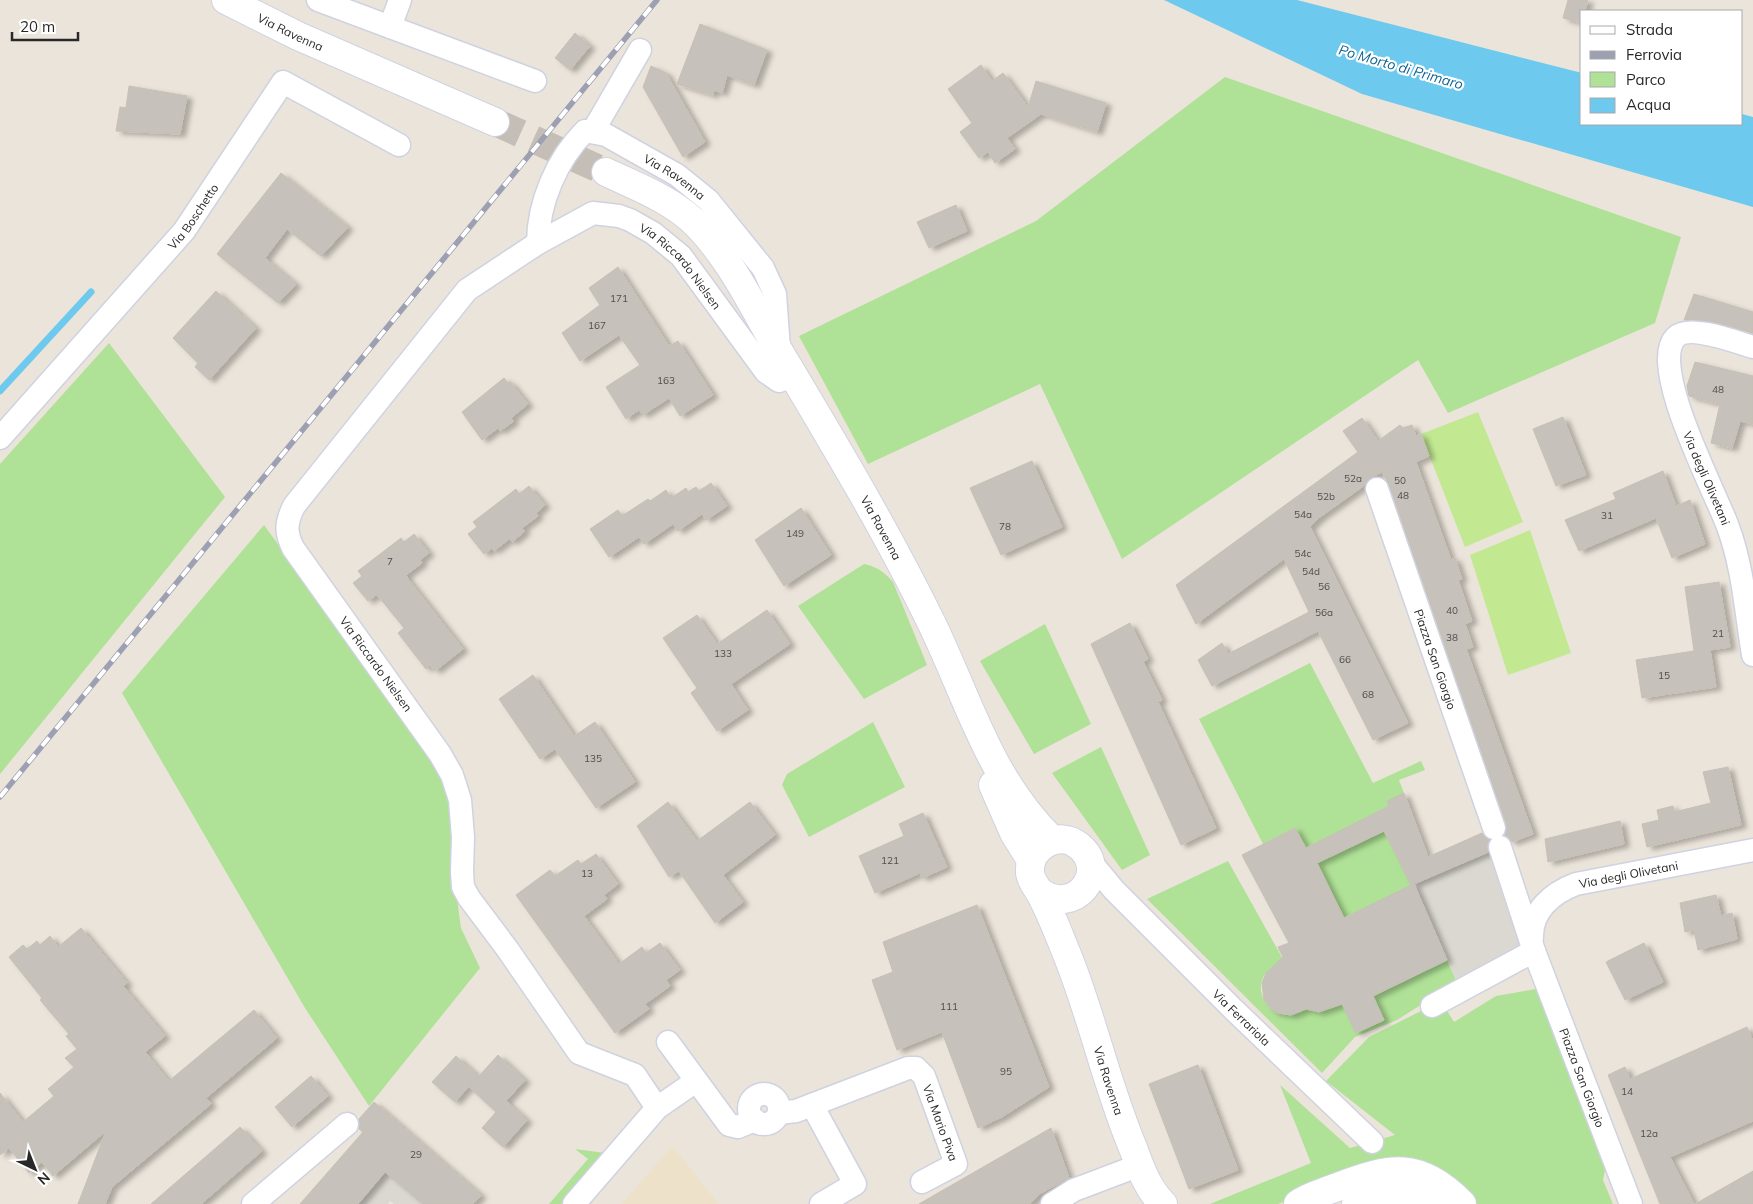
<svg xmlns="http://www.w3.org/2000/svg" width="1753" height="1204" font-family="Mulish,sans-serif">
<defs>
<filter id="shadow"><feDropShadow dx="5.5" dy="3" stdDeviation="2.5" flood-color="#0004"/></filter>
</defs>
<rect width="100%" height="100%" fill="#ebe4da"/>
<path fill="#ede2c9" d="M672,1146L719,1204H622L627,1198Z"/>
<g fill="#afe196">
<path d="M1225,77L1681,237L1655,323L1448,413L1418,360L1122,559L1040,384L868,464L799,336L1036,221Z"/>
<path d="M109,343L225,497L0,774V464Z"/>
<path d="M264,525L406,720L440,775L454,819L451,855L461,928L480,968L369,1106L305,1008L122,693Z"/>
<path d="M864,564C878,567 884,572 893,582L927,665L864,699L798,606Z"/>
<path d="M1045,624L1091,724L1034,754L980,661Z"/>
<path d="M1310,663L1373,783L1421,761L1425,770L1399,780L1404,793L1387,801L1389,806L1306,848L1295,828L1263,844L1199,719Z"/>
<path d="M873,722L905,787L809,837L782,785L787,774Z"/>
<path d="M1101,747L1150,855L1122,870L1052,773Z"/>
<path d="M1384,831L1411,885L1344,918L1317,863Z"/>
<path d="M1228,861L1284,961C1277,964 1270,967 1265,974C1253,992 1269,1017 1291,1015C1297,1014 1303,1010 1309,1008L1319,1012L1342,1004L1356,1033L1384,1020L1373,996L1447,960L1457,982L1397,1020L1355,1037L1322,1073L1147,899Z"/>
<path d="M1536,989L1606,1164L1603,1180L1613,1204H1469L1370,1170L1278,1204H1210L1311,1163L1280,1085L1350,1148L1395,1135L1326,1081L1369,1037L1441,1001L1454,1022L1496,996Z"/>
<path d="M575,1149L605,1153L561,1204H549L588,1159Z"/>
</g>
<g fill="#c2e992">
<path d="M1478,412L1523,522L1465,547L1421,434Z"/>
<path d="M1530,530L1571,653L1508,675L1470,555Z"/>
</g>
<g fill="#dbd7d1">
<path d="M1501,848L1532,938L1461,990L1414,884Z"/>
<path d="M385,1172L423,1204H394L390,1201L388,1204H358Z"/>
</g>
<path fill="#6dc9ed" d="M1164,0H1297L1582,73V124H1742V114L1753,117V207L1362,94Z"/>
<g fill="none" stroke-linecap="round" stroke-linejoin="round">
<path stroke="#6dc9ed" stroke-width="7" d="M0,391L91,292"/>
</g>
<g fill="#c6c1ba" stroke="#c6c0b4" fill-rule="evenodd" filter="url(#shadow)">
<path d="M1568,0H1588L1585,11H1582V23L1563,18Z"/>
<path d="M700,24L767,50L754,85L727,75L722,93L714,90L713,95L677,84Z"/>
<path d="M575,33L590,46L570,70L555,58Z"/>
<path d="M981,65L992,81L1003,73L1028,107L1036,81L1106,103L1097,132L1041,114L1007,138L1015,149L995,163L988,152L979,158L960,132L972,123L948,89Z"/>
<path d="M651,66L666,73L705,142L683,157L643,87Z"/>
<path d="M129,86L187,96L180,134L116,131L120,107L126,108Z"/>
<path d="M281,173L348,227L321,256L287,229L265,258L296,284L278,303L217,254Z"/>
<path d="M956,205L967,231L929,248L917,222Z"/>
<path d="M618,267L669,346L678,341L713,395L680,416L669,398L643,415L639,410L626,419L606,387L640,365L619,335L580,361L562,333L600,305L589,288Z"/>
<path d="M216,291L256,328L209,380L195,367L198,363L173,338Z"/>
<path d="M1694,294L1753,312V333L1715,322L1684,320Z"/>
<path d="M1695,362L1753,376V424L1740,421L1732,448L1711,443L1720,404L1689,396L1687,386Z"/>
<path d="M504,378L508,383L510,382L528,404L511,418L514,421L500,431L498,428L482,440L462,412Z"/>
<path d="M1563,417L1586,475L1556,486L1533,429Z"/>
<path d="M1362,418L1378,441L1400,425L1403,428L1412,425L1416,436L1421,434L1429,456L1416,462L1451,560L1455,558L1462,579L1458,580L1472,621L1465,624L1473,647L1466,649L1533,834L1512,842L1505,835L1506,824L1389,485L1382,472L1367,480L1365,485L1320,517L1310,527L1408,723L1373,740L1318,631L1212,686L1198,660L1222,643L1228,654L1309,612L1284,559L1196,624L1176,585L1358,452L1343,431Z"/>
<path d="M1032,461L1062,527L1001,555L970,488Z"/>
<path d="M1663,471L1676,506L1690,500L1705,544L1672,558L1656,518L1579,551L1565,520L1616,499L1613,493Z"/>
<path d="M711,483L727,506L706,520L702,514L678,531L673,524L644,544L639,537L609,557L590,529L618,510L622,516L648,499L650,501L666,490L671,498L686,488L688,492L696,487L699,491Z"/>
<path d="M529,486L545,505L536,513L538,516L522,528L525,531L512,542L509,539L494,551L492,548L484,554L468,534L477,527L473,522L516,489L519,494Z"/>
<path d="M801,508L831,555L784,586L755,540Z"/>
<path d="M414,534L429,553L420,560L422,563L406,575L408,579L463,649L435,671L430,665L426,669L398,633L404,628L379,597L376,595L368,601L353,583L362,576L358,571L401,538L404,542Z"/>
<path d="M1719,582L1730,647L1710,650L1716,687L1642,698L1636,660L1694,651L1685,587Z"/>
<path d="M767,610L790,644L731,684L748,710L717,731L691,693L697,688L663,638L697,615L717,644Z"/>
<path d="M1130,623L1148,659L1143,662L1162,700L1158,702L1216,828L1181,845L1091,644Z"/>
<path d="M533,675L574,736L595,722L635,782L596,808L555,749L540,759L499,699Z"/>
<path d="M1728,767L1741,825L1647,847L1642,824L1659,820L1657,810L1673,806L1674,812L1711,803L1703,772Z"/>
<path d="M1404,793L1428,857L1482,833L1489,840L1488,852L1414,884L1447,960L1373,996L1384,1020L1356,1033L1342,1004L1319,1012L1306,1009L1291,1015L1274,1012L1264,1000L1262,983L1266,973L1283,957L1278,947L1289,943L1242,855L1295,828L1306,848L1389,806L1387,801ZM1384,831L1411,885L1344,918L1317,863Z"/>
<path d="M668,802L697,841L750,802L775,835L723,875L743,902L715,923L679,871L669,877L637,826Z"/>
<path d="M923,813L947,867L922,878L920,873L875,893L859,856L904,836L899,824Z"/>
<path d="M1620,821L1624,844L1548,862L1545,839Z"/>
<path d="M596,854L618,884L604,895L607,899L584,916L619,964L642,947L646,953L660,943L680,970L666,980L670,986L645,1004L649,1009L615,1033L516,895L550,870L555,876L578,860L581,864Z"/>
<path d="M1716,895L1721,916L1732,913L1737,939L1698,950L1694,930L1685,932L1680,903Z"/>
<path d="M977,905L1049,1087L1002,1117L978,1128L942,1032L897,1050L872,980L893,972L883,942Z"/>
<path d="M81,928L127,983L123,986L165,1036L145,1052L169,1081L254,1010L277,1038L206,1098L211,1104L112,1187L105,1204H78L106,1131L53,1176L42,1162L29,1173L9,1148L0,1155V1093L23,1122L54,1096L48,1089L74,1067L65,1058L77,1049L66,1036L69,1034L40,1000L42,998L9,957L23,945L27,949L37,941L40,945L50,936L58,947Z"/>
<path d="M1644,943L1663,982L1625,1000L1606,962Z"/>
<path d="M1747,1027L1753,1041V1121L1670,1157L1694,1204H1660L1608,1075L1625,1067L1630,1079Z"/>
<path d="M498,1055L525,1080L506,1101L527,1120L503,1147L482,1128L496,1112L469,1087Z"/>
<path d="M456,1056L478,1076L455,1102L432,1082Z"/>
<path d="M1198,1065L1238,1170L1189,1189L1149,1084Z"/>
<path d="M311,1076L328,1096L292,1127L275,1107Z"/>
<path d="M374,1102L481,1195L473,1204H423L385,1172L358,1204H300L363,1132L359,1129V1119Z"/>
<path d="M240,1127L262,1151L201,1204H151Z"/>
<path d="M1051,1128L1069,1178L1041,1193L1030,1204H919Z"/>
<path d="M1753,1171V1204H1695Z"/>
</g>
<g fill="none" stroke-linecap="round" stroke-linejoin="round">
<path stroke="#c4beb6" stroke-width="28" stroke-dasharray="28 14" stroke-linecap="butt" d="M495,122L606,172"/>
<g stroke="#cfd2e1" stroke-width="25">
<g id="street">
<path d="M318,0L535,81"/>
<path d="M390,27L400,0"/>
<path d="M593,131L640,50"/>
<path id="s1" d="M538,243C538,203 557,159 585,131L606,135L677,175L708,200L763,268L775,294L779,349"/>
<path id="s2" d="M1753,347C1736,342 1689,324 1676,337C1647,365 1717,495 1728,527C1743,567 1746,613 1753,655"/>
<path id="s3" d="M0,438L184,231L283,82L399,145"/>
<path id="s4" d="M1377,489L1494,828"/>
<path id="s5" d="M1500,847L1534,951L1631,1204"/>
<path id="s6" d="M1090,861L1114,890L1234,1010L1372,1142"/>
<path id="s7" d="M1532,938C1531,911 1552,893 1576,884L1753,850"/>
<path d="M1432,1006L1534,951"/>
<path d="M668,1042L729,1125L738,1127L755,1120"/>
<circle cx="764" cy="1109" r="15"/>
<path d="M812,1105L855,1184L821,1204"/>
<path id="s8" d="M657,1108L635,1075L579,1053L508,950L469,898L463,887L462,872L463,837L460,800L452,775L440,754L293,548C285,532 286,522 294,506L467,290L538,243L593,213L619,216L630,220L653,233L681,256L766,372L779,381L794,376"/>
<path id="s9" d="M779,1113L796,1111L908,1068H916L924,1076L956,1164L922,1182"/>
<path d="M253,1204L347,1124"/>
<path d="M574,1204L657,1108L696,1081"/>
<path d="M1052,1204L1074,1190L1140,1165"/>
</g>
</g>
<g stroke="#cfd2e1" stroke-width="30">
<g id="secondary">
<path id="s10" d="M226,0L298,36L495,122"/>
<path id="s11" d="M606,172C635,186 668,198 692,220C730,256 754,309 780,353C833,442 886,530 931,622C970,702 987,775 1052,840"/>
<path d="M993,785L1014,833L1031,860"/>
<path id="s12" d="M1039,891C1073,918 1111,872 1079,846C1059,829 1028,847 1030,873C1031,881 1036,886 1040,893C1050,911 1058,932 1066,952C1092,1015 1106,1084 1133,1148C1141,1169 1147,1188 1163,1204"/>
<path d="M1298,1204C1308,1196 1325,1192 1337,1187C1390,1167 1419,1160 1462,1204"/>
<path d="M1356,1204C1381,1197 1404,1186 1428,1204"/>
</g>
</g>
<use href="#street" stroke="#fff" stroke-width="22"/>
<use href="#secondary" stroke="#fff" stroke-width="28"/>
<g stroke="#9da0b3" stroke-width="5.5">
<path id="rail" d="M0,797L657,0"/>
</g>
<use href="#rail" stroke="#fff" stroke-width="4" stroke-dasharray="11" stroke-linecap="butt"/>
</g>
<g text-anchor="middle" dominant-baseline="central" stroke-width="4.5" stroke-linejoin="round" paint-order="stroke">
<g font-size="10" fill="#504e4c">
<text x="619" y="298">171</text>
<text x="597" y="325">167</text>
<text x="666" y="380">163</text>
<text x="1718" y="389">48</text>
<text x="1353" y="478">52a</text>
<text x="1400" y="480">50</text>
<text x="1403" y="495">48</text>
<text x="1326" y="496">52b</text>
<text x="1303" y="514">54a</text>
<text x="1607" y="515">31</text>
<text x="1005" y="526">78</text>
<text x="795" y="533">149</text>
<text x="1303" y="553">54c</text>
<text x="390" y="561">7</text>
<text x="1311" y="571">54d</text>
<text x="1324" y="586">56</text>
<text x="1452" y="610">40</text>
<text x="1324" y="612">56a</text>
<text x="1718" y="633">21</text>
<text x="1452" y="637">38</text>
<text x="723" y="653">133</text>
<text x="1345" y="659">66</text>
<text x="1664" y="675">15</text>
<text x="1368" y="694">68</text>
<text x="593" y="758">135</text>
<text x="890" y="860">121</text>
<text x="587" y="873">13</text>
<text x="949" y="1006">111</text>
<text x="1006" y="1071">95</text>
<text x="1627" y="1091">14</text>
<text x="1649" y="1133">12a</text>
<text x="416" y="1154">29</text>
</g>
<g font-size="12" fill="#282828" stroke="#fff">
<text stroke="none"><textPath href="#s10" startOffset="72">Via Ravenna</textPath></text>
<text stroke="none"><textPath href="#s1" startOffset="226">Via Ravenna</textPath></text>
<text stroke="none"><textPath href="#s3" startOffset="294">Via Boschetto</textPath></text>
<text stroke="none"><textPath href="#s8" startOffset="1269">Via Riccardo Nielsen</textPath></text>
<text stroke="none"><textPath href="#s2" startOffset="229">Via degli Olivetani</textPath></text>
<text stroke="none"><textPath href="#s11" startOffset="461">Via Ravenna</textPath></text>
<text stroke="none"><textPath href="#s4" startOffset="180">Piazza San Giorgio</textPath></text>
<text transform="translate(376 664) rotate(54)">Via Riccardo Nielsen</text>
<text stroke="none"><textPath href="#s7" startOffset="128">Via degli Olivetani</textPath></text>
<text stroke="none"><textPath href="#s6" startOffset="218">Via Ferrariola</textPath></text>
<text stroke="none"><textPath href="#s5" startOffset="245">Piazza San Giorgio</textPath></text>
<text stroke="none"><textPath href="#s12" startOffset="391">Via Ravenna</textPath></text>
<text stroke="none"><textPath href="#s9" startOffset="206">Via Mario Piva</textPath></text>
</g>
<g font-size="14" font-style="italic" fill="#0f6596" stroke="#fff">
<text transform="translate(1401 67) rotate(16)">Po Morto di Primaro</text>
</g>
</g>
<rect x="1580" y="10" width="162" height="115" fill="#ffffff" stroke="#a9a9a9"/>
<rect x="1590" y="26" width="25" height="8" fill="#ffffff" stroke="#a9a9a9"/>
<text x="1626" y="35" font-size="15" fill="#282828">Strada</text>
<rect x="1590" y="51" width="25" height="8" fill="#9da0b3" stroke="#a9a9a9"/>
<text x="1626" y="60" font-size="15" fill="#282828">Ferrovia</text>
<rect x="1590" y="72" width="25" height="15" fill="#afe196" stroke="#a9a9a9"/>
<text x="1626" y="85" font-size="15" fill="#282828">Parco</text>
<rect x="1590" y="98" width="25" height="15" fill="#6dc9ed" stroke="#a9a9a9"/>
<text x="1626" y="110" font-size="15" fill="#282828">Acqua</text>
<g transform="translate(35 1169) rotate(137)" stroke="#ffffff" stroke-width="4" paint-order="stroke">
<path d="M0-4L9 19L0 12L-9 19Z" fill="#282828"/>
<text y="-8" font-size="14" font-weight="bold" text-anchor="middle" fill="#282828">N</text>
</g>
<path d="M12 32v8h66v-8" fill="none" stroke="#282828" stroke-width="2.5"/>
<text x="20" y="32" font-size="15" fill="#282828" stroke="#ffffff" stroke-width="4" paint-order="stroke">20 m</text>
</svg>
